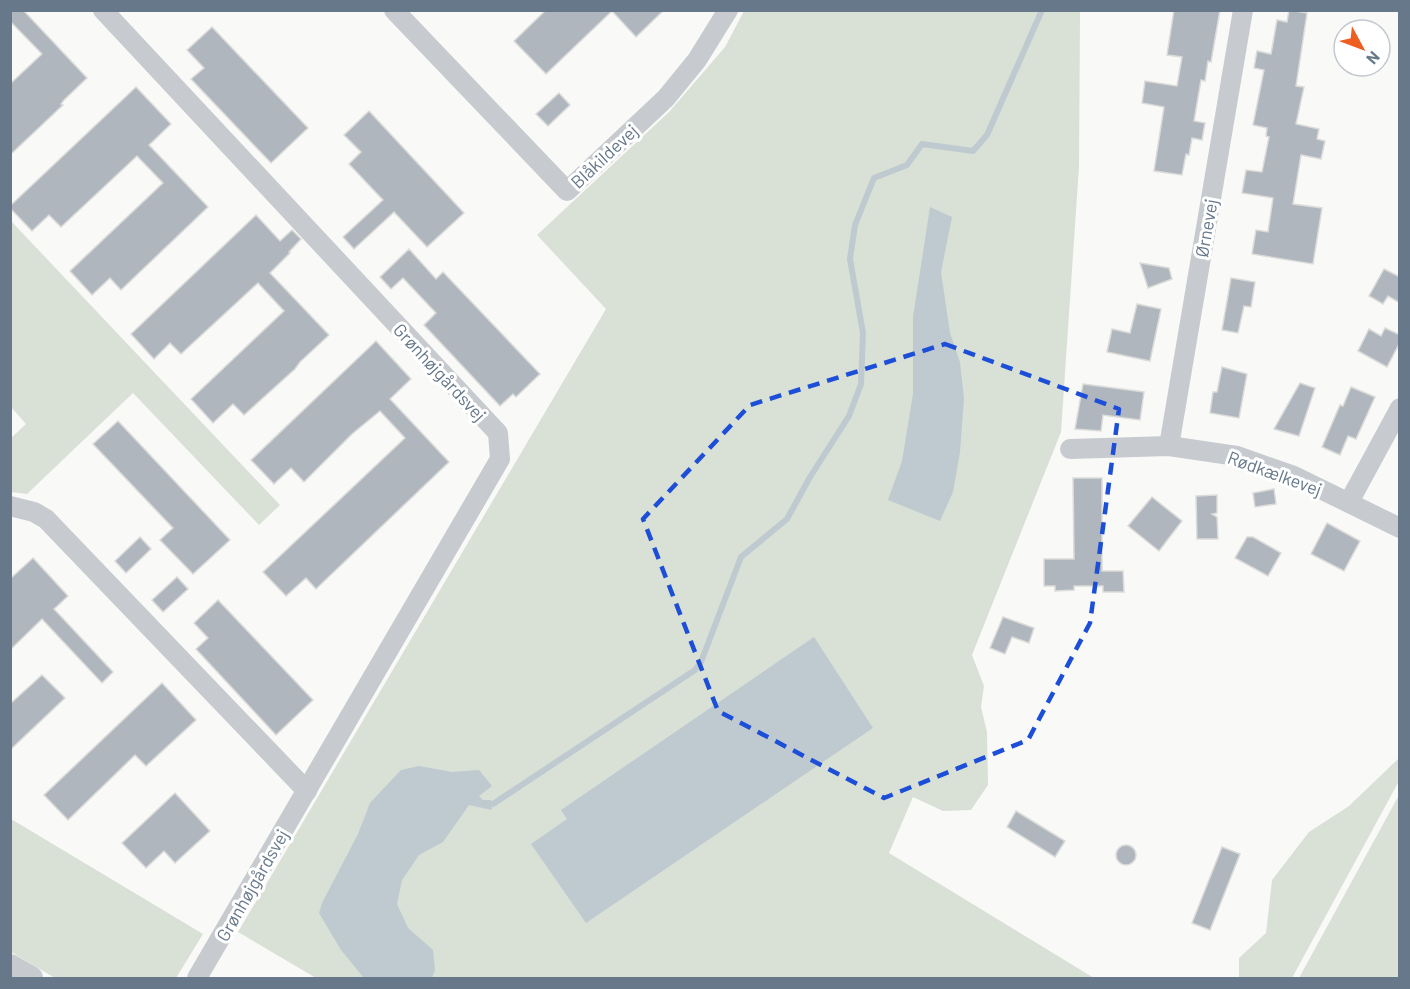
<svg xmlns="http://www.w3.org/2000/svg" width="1410" height="989" font-family="Barlow,sans-serif">
<rect width="100%" height="100%" fill="#f9faf7"/>
<g fill="#d9e0d6">
<path d="M744,11H1080L1079,167L1061,432L972,655L984,686L981,707L987,732L988,785L971,810L943,811L913,797L889,853L1094,978H316L238,932L606,309L537,235L669,112L725,47Z"/>
<path d="M11,221L280,505L259,525L133,393L27,494L11,492V438L26,424L11,407Z"/>
<path d="M1399,758V781L1292,978H1239V958L1266,933L1272,880L1309,832L1349,806Z"/>
<path d="M1399,795V978H1299Z"/>
<path d="M11,819L203,934L176,978H55L11,952Z"/>
</g>
<g fill="#bfcad0">
<path d="M930,207L952,217L941,272L950,333L960,362L964,399L960,452L953,492L940,521L888,500L902,461L913,394V317Z"/>
<path d="M814,637L873,728L586,923L531,844L567,819L561,810Z"/>
<path d="M419,766L452,772L479,770L492,786L479,796L483,800H491L492,810L469,805L443,842L419,855L402,880L397,904L408,928L433,950L435,970L432,978H364L341,950L319,913L322,903L358,834L370,803L401,770Z"/>
</g>
<g fill="none" stroke-linecap="round" stroke-linejoin="round">
<path stroke="#bfcad0" stroke-width="6" d="M493,804L695,670L701,662L741,557L787,519L810,477L849,416L861,384L863,333L850,259L855,225L874,178L907,165L922,144L973,151L987,135L1042,10"/>
</g>
<g fill="#afb6be" stroke="#dbdbd9" stroke-width="1.5">
<path d="M10,10H23L87,78L64,100L61,104L63,105L10,155V84L42,54L10,21Z"/>
<path d="M546,10H664L636,37L612,11L546,74L514,41Z"/>
<path d="M1174,10H1220L1211,62L1208,61L1205,81L1201,80L1194,121L1205,123L1202,140L1192,138L1189,155L1186,154L1182,175L1154,171L1164,107L1142,103L1145,81L1177,86L1182,57L1167,55Z"/>
<path d="M1289,10L1307,13L1296,86L1304,87L1296,124L1319,129L1317,139L1325,141L1321,159L1301,155L1293,204L1322,208L1313,264L1252,254L1256,230L1268,232L1273,198L1242,193L1246,170L1262,172L1269,137L1266,136L1267,128L1253,125L1264,70L1254,68L1257,51L1271,54L1277,20L1287,22Z"/>
<path d="M212,27L308,128L271,163L191,79L204,68L187,50Z"/>
<path d="M136,87L171,124L149,145L208,207L121,290L110,278L92,295L70,271L163,183L137,156L61,227L49,215L32,231L10,208V206Z"/>
<path d="M559,93L570,105L548,126L536,114Z"/>
<path d="M369,111L464,213L427,247L394,212L354,249L343,237L383,200L349,164L361,152L344,135Z"/>
<path d="M256,215L280,241L292,230L301,239L289,252L290,253L270,273L329,335L300,362L295,369L244,415L233,404L213,423L191,399L284,311L258,283L181,354L170,343L154,359L131,334Z"/>
<path d="M409,249L436,279L443,272L540,374L516,397L513,394L500,406L424,325L436,313L403,278L391,289L380,277Z"/>
<path d="M1140,263L1169,268L1172,279L1148,288Z"/>
<path d="M1384,269L1400,277V303L1388,296L1383,304L1369,296Z"/>
<path d="M1231,278L1255,282L1251,307L1244,306L1238,333L1222,330Z"/>
<path d="M1137,304L1161,309L1150,361L1107,352L1112,329L1130,333Z"/>
<path d="M1385,328L1400,335V342L1387,367L1358,351L1369,329L1381,336Z"/>
<path d="M376,341L411,379L390,399L449,462L316,589L306,578L286,596L263,572L405,438L380,411L352,434L304,482L291,468L274,484L251,460Z"/>
<path d="M1222,367L1247,374L1239,418L1210,413L1213,392H1217Z"/>
<path d="M1300,383L1315,388L1299,436L1274,429Z"/>
<path d="M1083,384L1144,392L1140,420L1103,415L1101,431L1075,429Z"/>
<path d="M1351,387L1375,397L1356,439L1348,436L1340,455L1322,447L1340,405L1343,406Z"/>
<path d="M118,421L230,540L193,574L160,540L173,528L93,444Z"/>
<path d="M1073,478H1102V571H1123L1124,592H1103V586H1074V590L1055,591V586H1044V559H1074Z"/>
<path d="M1274,489L1276,504L1255,507L1253,493Z"/>
<path d="M1217,495V513L1212,514L1217,517L1218,539H1197L1196,496Z"/>
<path d="M1152,497L1182,521L1159,551L1128,526Z"/>
<path d="M1327,523L1360,541L1344,571L1311,554Z"/>
<path d="M140,537L151,549L126,573L115,561Z"/>
<path d="M1247,537H1253L1281,553L1268,576L1235,558Z"/>
<path d="M33,558L68,596L54,609L113,672L102,683L42,619L10,650V579Z"/>
<path d="M177,577L188,589L163,612L152,600Z"/>
<path d="M218,600L313,700L276,735L196,649L208,638L194,623Z"/>
<path d="M1003,617L1034,628L1029,643L1012,637L1005,654L990,648Z"/>
<path d="M42,675L65,698L10,750V704Z"/>
<path d="M162,683L196,720L146,766L135,755L68,820L44,795Z"/>
<path d="M175,793L210,831L175,863L164,851L146,868L122,843Z"/>
<path d="M1016,811L1065,841L1055,857L1007,827Z"/>
<circle cx="1126" cy="855" r="10"/>
<path d="M1222,847L1240,854L1210,930L1192,923Z"/>
</g>
<g fill="none" stroke-linecap="round" stroke-linejoin="round">
<g stroke="#c7cbcf" stroke-width="20">
<path d="M103,10L498,433L500,459L197,978"/>
<path d="M394,10L567,191L666,98L697,60L728,10"/>
<path d="M1169,446L1243,10"/>
<path d="M1070,449L1169,446L1237,456L1294,476L1400,528"/>
<path d="M1349,502L1400,408"/>
<path d="M10,506L34,512L46,519L307,791"/>
</g>
<path stroke="#c7cbcf" stroke-width="24" d="M10,966L31,978"/>
</g>
<path fill="none" stroke="#1d4ed8" stroke-width="4.5" stroke-dasharray="12 8" stroke-linejoin="round" d="M945,344L1119,409L1090,623L1028,740L884,798L718,711L643,519L750,405Z"/>
<g text-anchor="middle" dominant-baseline="central" stroke-width="6" stroke-linejoin="round" paint-order="stroke">
<g font-size="18" fill="#66788a" stroke="#fff">
<text transform="translate(604 156) rotate(-43)">Blåkildevej</text>
<text transform="translate(1206 228) rotate(-80)">Ørnevej</text>
<text transform="translate(440 372) rotate(47)">Grønhøjgårdsvej</text>
<text transform="translate(1275 473) rotate(20)">Rødkælkevej</text>
<text transform="translate(252 885) rotate(-60)">Grønhøjgårdsvej</text>
</g>
</g>
<rect width="1410" height="989" fill="none" stroke="#66788a" stroke-width="24"/>
<g transform="translate(1362 48) rotate(131)"><circle r="28" fill="#ffffff" stroke="#c2c9d0" stroke-width="1.5"/>
<path d="M0-4.5L10 22L0 15L-10 22Z" fill="#ef5e21"/>
<text y="-9" font-size="16" font-weight="bold" text-anchor="middle" fill="#66788a">N</text>
</g>
</svg>
